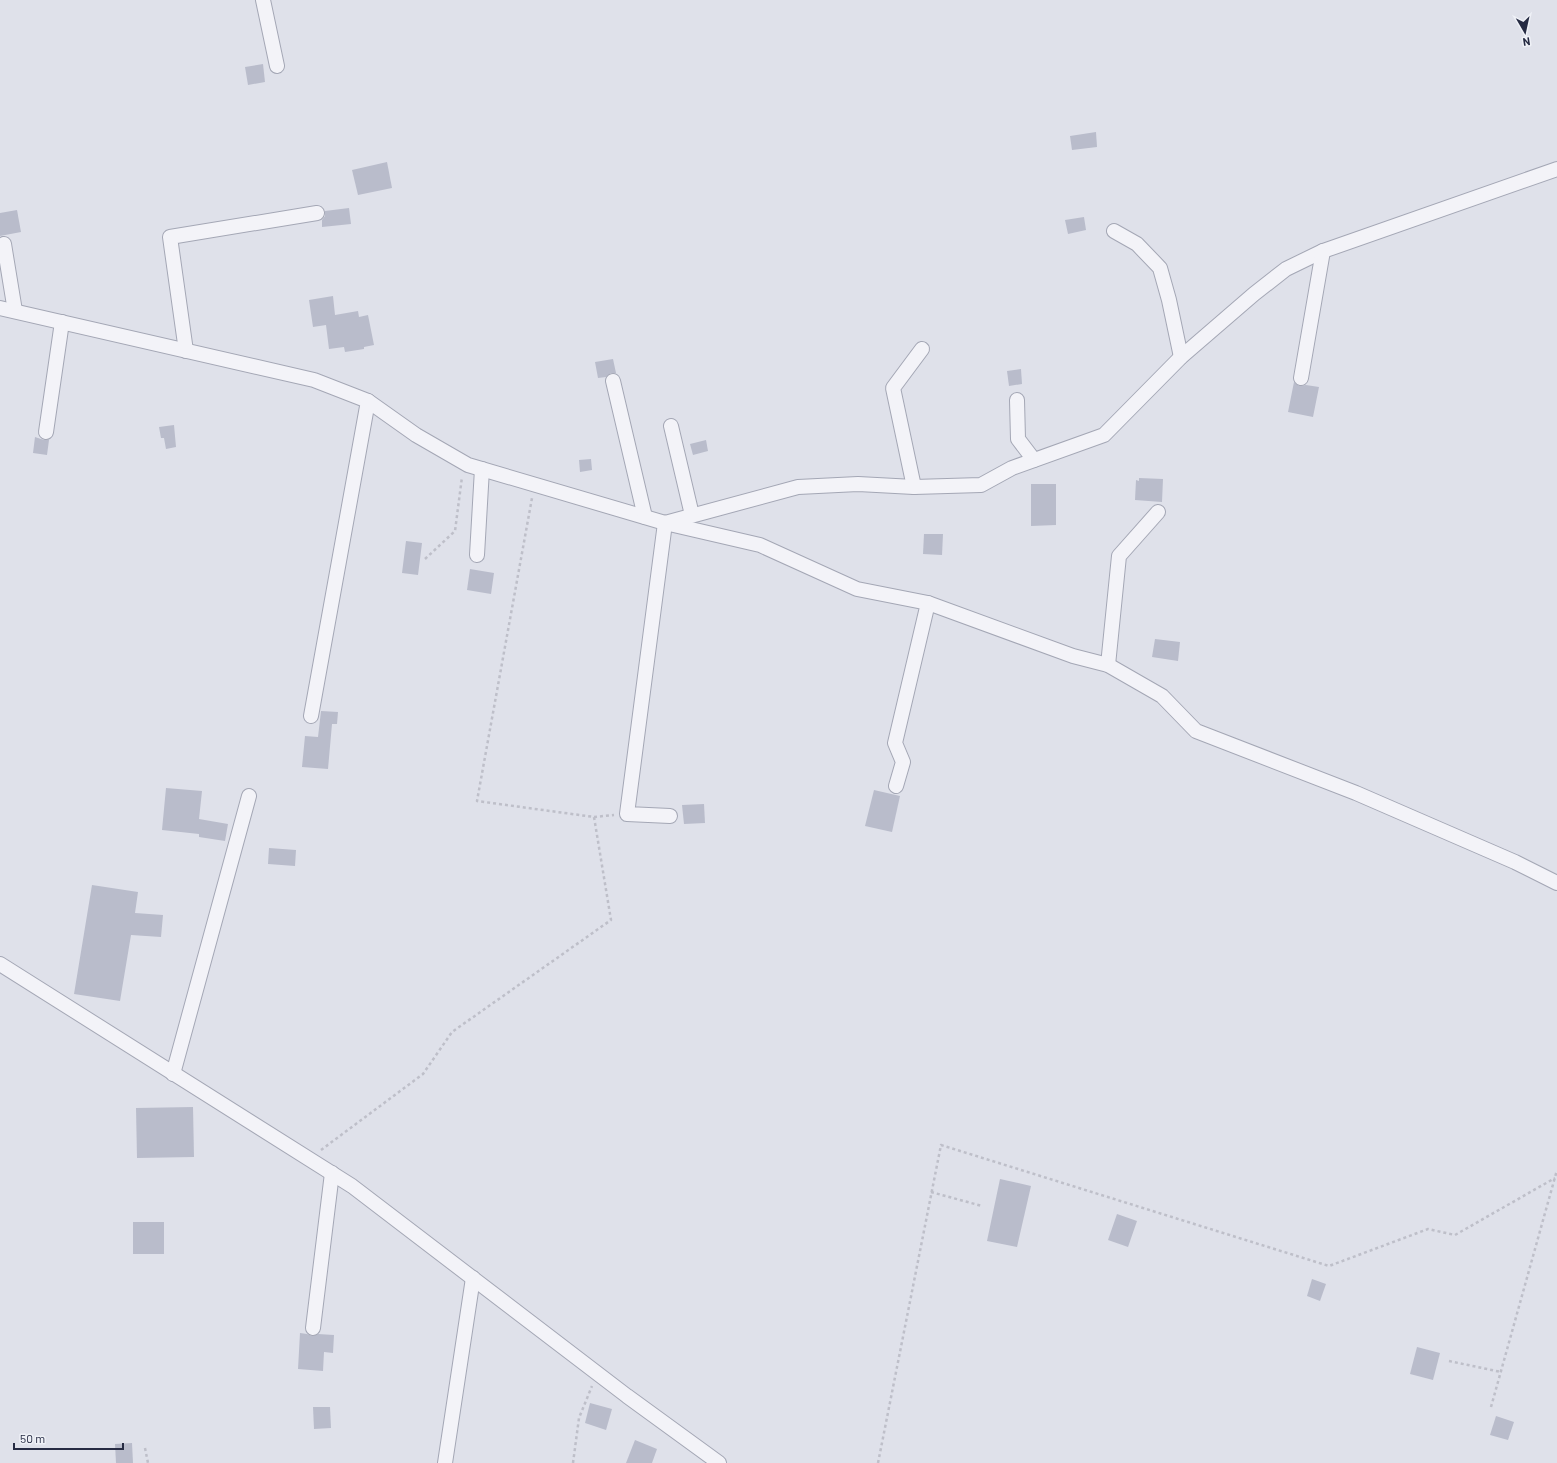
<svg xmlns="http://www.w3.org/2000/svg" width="1557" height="1463" font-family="Barlow,sans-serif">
<rect width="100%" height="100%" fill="#dfe1ea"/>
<g fill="#b9bccb">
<path d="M263,64L265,82L248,85L245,67Z"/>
<path d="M1096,132L1097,147L1072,150L1070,136Z"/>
<path d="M387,162L392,188L358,195L352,170Z"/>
<path d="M349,208L351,224L322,227V220L325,216V211Z"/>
<path d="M17,210L21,232L0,236V213Z"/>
<path d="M1084,217L1086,230L1068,234L1065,220Z"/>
<path d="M333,296L335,315L358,311L359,317L368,315L374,345L364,347V349L345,352L344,347L329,349L326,325L313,327L309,300Z"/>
<path d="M613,359L616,373H611L606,377L598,378L595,362Z"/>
<path d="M1021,369L1022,384L1009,386L1007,371Z"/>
<path d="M1294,382L1299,386L1306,385L1319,387L1313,417L1288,412Z"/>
<path d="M174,425L176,447L166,449L164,438H161L159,427Z"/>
<path d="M35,437L44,440H49L47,455L33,453Z"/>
<path d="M706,440L708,451L693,455L690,444Z"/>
<path d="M591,459L592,470L580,472L579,460Z"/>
<path d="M1139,478L1163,479L1162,502L1135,500L1136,480L1139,481Z"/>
<path d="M1031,484H1056V525L1031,526Z"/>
<path d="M924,534H943L942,555L923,554Z"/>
<path d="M406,541L422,543L418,575L402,573Z"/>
<path d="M470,569L494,573L491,594L467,590Z"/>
<path d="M1155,639L1180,642L1178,661L1152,657Z"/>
<path d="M321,711L338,712L337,724H332L328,769L302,767L305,736L318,737Z"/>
<path d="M166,788L202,791L199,819L228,824L225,841L199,837V834L162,830Z"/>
<path d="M874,790L900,796L892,832L865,826Z"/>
<path d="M704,804L705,823L684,824L682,805Z"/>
<path d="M269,848L296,850L295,866L268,864Z"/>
<path d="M92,885L138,892L135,913L163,915L161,937L131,935L120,1001L74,994Z"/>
<path d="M193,1107L194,1157L137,1158L136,1108Z"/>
<path d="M1000,1179L1031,1186L1017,1247L987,1241Z"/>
<path d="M1117,1214L1137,1221L1128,1247L1108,1240Z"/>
<rect x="133" y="1222" width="31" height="32"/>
<path d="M1312,1279L1326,1284L1320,1301L1307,1296Z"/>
<path d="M300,1333L307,1334L312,1336L318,1334L334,1335L333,1353L324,1352L323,1371L298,1369Z"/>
<path d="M1417,1347L1440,1353L1433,1380L1410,1374Z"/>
<path d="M590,1403L612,1409L606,1430L585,1423Z"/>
<path d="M313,1407H330L331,1428L314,1429Z"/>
<path d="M1496,1416L1514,1422L1508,1440L1490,1435Z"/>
<path d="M635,1440L657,1449L652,1463H626Z"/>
<path d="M132,1443L133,1463H116L115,1444Z"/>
</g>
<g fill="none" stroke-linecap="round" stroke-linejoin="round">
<g stroke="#a4a7b5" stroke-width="16">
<g id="minor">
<path d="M263,0L277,66"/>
<path d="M1114,231L1137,244L1160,268L1169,300L1181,357"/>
<path d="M4,244L15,311"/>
<path d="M0,308L314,380L368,401L416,435L468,465L665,523L798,487L858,484L914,487L981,485L1012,468L1104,435L1181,357L1254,294L1286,269L1323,251L1557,169"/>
<path d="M186,351L170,237L317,213"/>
<path d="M1301,378L1323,251"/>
<path d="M613,381L645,517"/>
<path d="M1017,400L1018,439L1034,460"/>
<path d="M671,426L692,515"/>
<path d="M46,432L62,322"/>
<path d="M914,487L893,388L922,349"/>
<path d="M477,555L482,469"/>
<path d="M1108,665L1119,556L1158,512"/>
<path d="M311,716L368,401"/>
<path d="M896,786L903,762L895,743L928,603"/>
<path d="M670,816L627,814L665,523L760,545L857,589L928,603L1073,656L1108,665L1162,696L1196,731L1356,793L1515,862L1557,883"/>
<path d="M0,964L352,1186L627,1396L719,1463"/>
<path d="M173,1074L249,796"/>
<path d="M313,1328L332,1173"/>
<path d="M445,1463L473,1278"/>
</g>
</g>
<g stroke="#bebfc9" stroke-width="2.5" stroke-dasharray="3 3" stroke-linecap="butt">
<path d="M425,559L455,531L462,477"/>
<path d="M594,817L614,815"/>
<path d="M321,1150L423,1074L452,1032L611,920L594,817L477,801L532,498"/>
<path d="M931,1192L982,1206"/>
<path d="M1449,1361L1501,1372"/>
<path d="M1491,1407L1557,1170"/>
<path d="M145,1448L148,1463"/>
<path d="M573,1463L579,1418L592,1386"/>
<path d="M878,1463L941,1145L1329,1266L1428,1229L1455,1235L1555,1178"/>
</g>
<use href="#minor" stroke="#f3f3f8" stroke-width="14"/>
</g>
<g transform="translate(1525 32) rotate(171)" stroke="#eff1f7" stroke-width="3" paint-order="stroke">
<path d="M0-3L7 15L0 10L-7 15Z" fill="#262b43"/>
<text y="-6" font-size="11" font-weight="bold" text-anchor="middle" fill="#262b43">N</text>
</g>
<path d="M14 1443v6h109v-6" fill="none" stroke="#262b43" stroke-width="2"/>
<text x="20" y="1443" font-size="12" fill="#262b43" stroke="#eff1f7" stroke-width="3" paint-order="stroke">50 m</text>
</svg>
